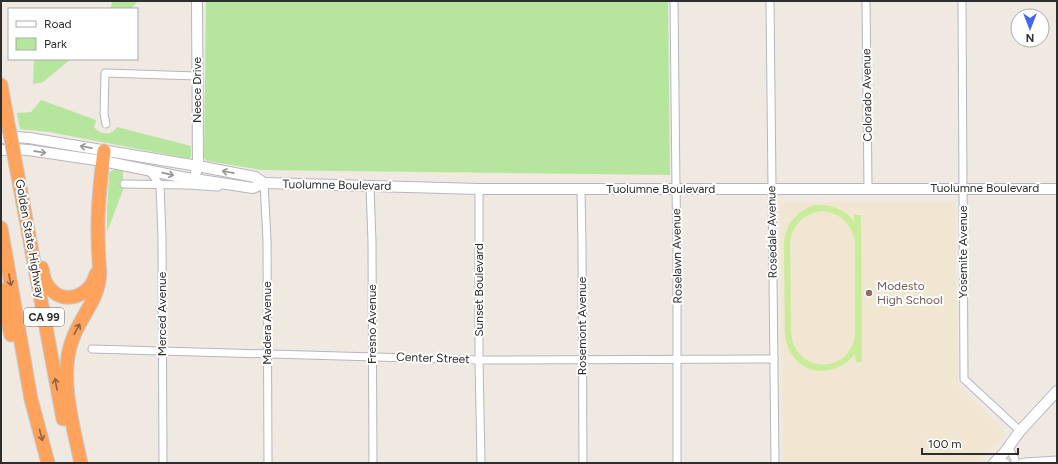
<svg xmlns="http://www.w3.org/2000/svg" width="1058" height="464" font-family="Figtree,sans-serif">
<rect width="100%" height="100%" fill="#efe9e1"/>
<path fill="#f0e6d1" d="M780,202H955L958,384L1006,433L976,463H783Z"/>
<g fill="#b6e59e">
<path d="M113,1H138L131,9H110Z"/>
<path d="M206,1H668L670,175L262,170L207,161L204,158Z"/>
<path d="M34,59H71L43,82L33,84Z"/>
<path d="M41,100L96,120L94,127C100,135 112,136 117,127L191,146V157L189,158H186L49,132L20,129L17,113L31,112Z"/>
<path d="M115,169L123,170V190L107,232V209L109,176L110,172Z"/>
</g>
<path fill="#c9ec9a" fill-rule="evenodd" d="M816,205C832,204 844,209 854,221V215H861L862,362H856L855,354C830,384 788,372 785,333L784,244C785,224 797,210 816,205ZM822,211C841,213 853,225 855,243V333C852,375 795,375 791,333L790,244C792,225 804,213 822,211Z"/>
<g fill="none" stroke-linecap="round" stroke-linejoin="round">
<g stroke="#b4b7c1" stroke-width="9">
<g id="street">
<path d="M674,1L676,189L677,246V463"/>
<path d="M770,1L775,463"/>
<path d="M866,1L868,188"/>
<path d="M962,1L964,379L1020,431"/>
<path d="M106,124L104,114L105,73L197,76"/>
<path d="M148,169L160,185L162,237L163,463"/>
<path d="M264,183L267,240L268,463"/>
<path d="M124,184L188,185L195,178"/>
<path d="M188,185L218,187"/>
<path d="M370,186L372,242L373,463"/>
<path d="M479,189V360L481,463"/>
<path d="M581,189L582,246L583,463"/>
<path d="M92,349L479,360L774,359"/>
<path d="M1008,447L1015,459V463"/>
<path d="M998,459L1006,463"/>
<path d="M1021,463L1025,462L1057,460"/>
</g>
</g>
<g stroke="#b4b7c1" stroke-width="12">
<g id="secondary">
<path d="M1,138L16,137L29,138L198,166L255,177L264,183"/>
<path d="M1,150L16,149L28,150L103,161L181,177L253,188L264,183L479,189H1057"/>
<path d="M196,172L198,166L197,1"/>
<path d="M994,463L1004,453L1020,431L1057,391"/>
</g>
</g>
<g stroke="#c9c9c9" stroke-width="15">
<g id="highway">
<path d="M1,85L7,118"/>
<path d="M17,171L63,419"/>
<path d="M1,228L31,399L48,463"/>
<path d="M42,268C43,274 44,281 48,286C63,307 91,296 96,274"/>
<path d="M1,290L11,335"/>
<path d="M81,463C73,426 58,374 73,338C80,318 96,302 99,281C101,274 99,267 99,260C98,247 98,235 98,223C98,199 101,175 104,151"/>
</g>
</g>
<use href="#street" stroke="#fff" stroke-width="7"/>
<use href="#secondary" stroke="#fff" stroke-width="10"/>
<use href="#highway" stroke="#ffa35c" stroke-width="13"/>
<g stroke="#c9c9c9" stroke-width="15" stroke-linecap="butt">
<path id="highway-bridge" d="M7,118L17,171"/>
</g>
<use href="#highway-bridge" stroke="#ffa35c" stroke-width="13"/>
</g>
<defs><path id="oneway-shaft" d="M-6 0H5M1.5-3L5.5 0L1.5 3" fill="none" stroke-width="1.6" stroke-linecap="round" stroke-linejoin="round"/></defs>
<g stroke="#969696">
<use href="#oneway-shaft" transform="translate(86 147) rotate(-169)"/>
<use href="#oneway-shaft" transform="translate(40 152) rotate(8)"/>
<use href="#oneway-shaft" transform="translate(228 172) rotate(-169)"/>
<use href="#oneway-shaft" transform="translate(168 174) rotate(13)"/>
</g>
<g stroke="#8c6343">
<use href="#oneway-shaft" transform="translate(10 280) rotate(80)"/>
<use href="#oneway-shaft" transform="translate(77 329) rotate(-62)"/>
<use href="#oneway-shaft" transform="translate(56 384) rotate(-100)"/>
<use href="#oneway-shaft" transform="translate(41 435) rotate(75)"/>
</g>
<circle fill="#8d6e63" stroke="#fff" stroke-width="1.5" cx="869" cy="293" r="4"/>
<g text-anchor="middle" dominant-baseline="central" stroke-width="4" stroke-linejoin="round" paint-order="stroke">
<rect fill="#fff" stroke="#6d6d6d" stroke-width="1" x="24" y="308" width="40" height="18" rx="3"/>
<g font-size="11" font-weight="bold" fill="#2e2e2e">
<text x="44" y="317">CA 99</text>
</g>
<g font-size="12" fill="#2e2e2e" stroke="#fff">
<text transform="translate(197 90) rotate(-90)">Neece Drive</text>
<text transform="translate(867 95) rotate(-91)">Colorado Avenue</text>
<text transform="translate(337 185) rotate(1)">Tuolumne Boulevard</text>
<text x="985" y="188">Tuolumne Boulevard</text>
<text x="661" y="189">Tuolumne Boulevard</text>
<text transform="translate(772 232) rotate(-91)">Rosedale Avenue</text>
<text transform="translate(30 239) rotate(80)">Golden State Highway</text>
<text transform="translate(963 252) rotate(-90)">Yosemite Avenue</text>
<text transform="translate(677 256) rotate(-91)">Roselawn Avenue</text>
<text transform="translate(479 290) rotate(-90)">Sunset Boulevard</text>
<text transform="translate(162 314) rotate(-90)">Merced Avenue</text>
<text transform="translate(267 323) rotate(-90)">Madera Avenue</text>
<text transform="translate(372 324) rotate(-90)">Fresno Avenue</text>
<text transform="translate(582 326) rotate(-90)">Rosemont Avenue</text>
<text transform="translate(433 358) rotate(2)">Center Street</text>
</g>
<g font-size="12" fill="#785e54" stroke="#fff" text-anchor="start">
<text x="877" y="286">Modesto<tspan x="877" dy="14">High School</tspan></text>
</g>
</g>
<rect width="1058" height="464" fill="none" stroke="#2e2e2e" stroke-width="4"/>
<rect x="8" y="8" width="130" height="52" fill="#ffffff" stroke="#ababab"/>
<rect x="16" y="21" width="20" height="6" fill="#ffffff" stroke="#ababab"/>
<text x="44" y="28" font-size="12" fill="#2e2e2e">Road</text>
<rect x="16" y="38" width="20" height="12" fill="#b6e59e" stroke="#ababab"/>
<text x="44" y="48" font-size="12" fill="#2e2e2e">Park</text>
<g transform="translate(1030 28) rotate(180)"><circle r="19" fill="#ffffff" stroke="#ababab"/>
<path d="M0-3L7 15L0 10L-7 15Z" fill="#4264fb"/>
<text y="-6" font-size="11" font-weight="bold" text-anchor="middle" fill="#2e2e2e">N</text>
</g>
<path d="M922 448v6h96v-6" fill="none" stroke="#2e2e2e" stroke-width="2"/>
<text x="928" y="448" font-size="12" fill="#2e2e2e" stroke="#ffffff" stroke-width="3" paint-order="stroke">100 m</text>
</svg>
